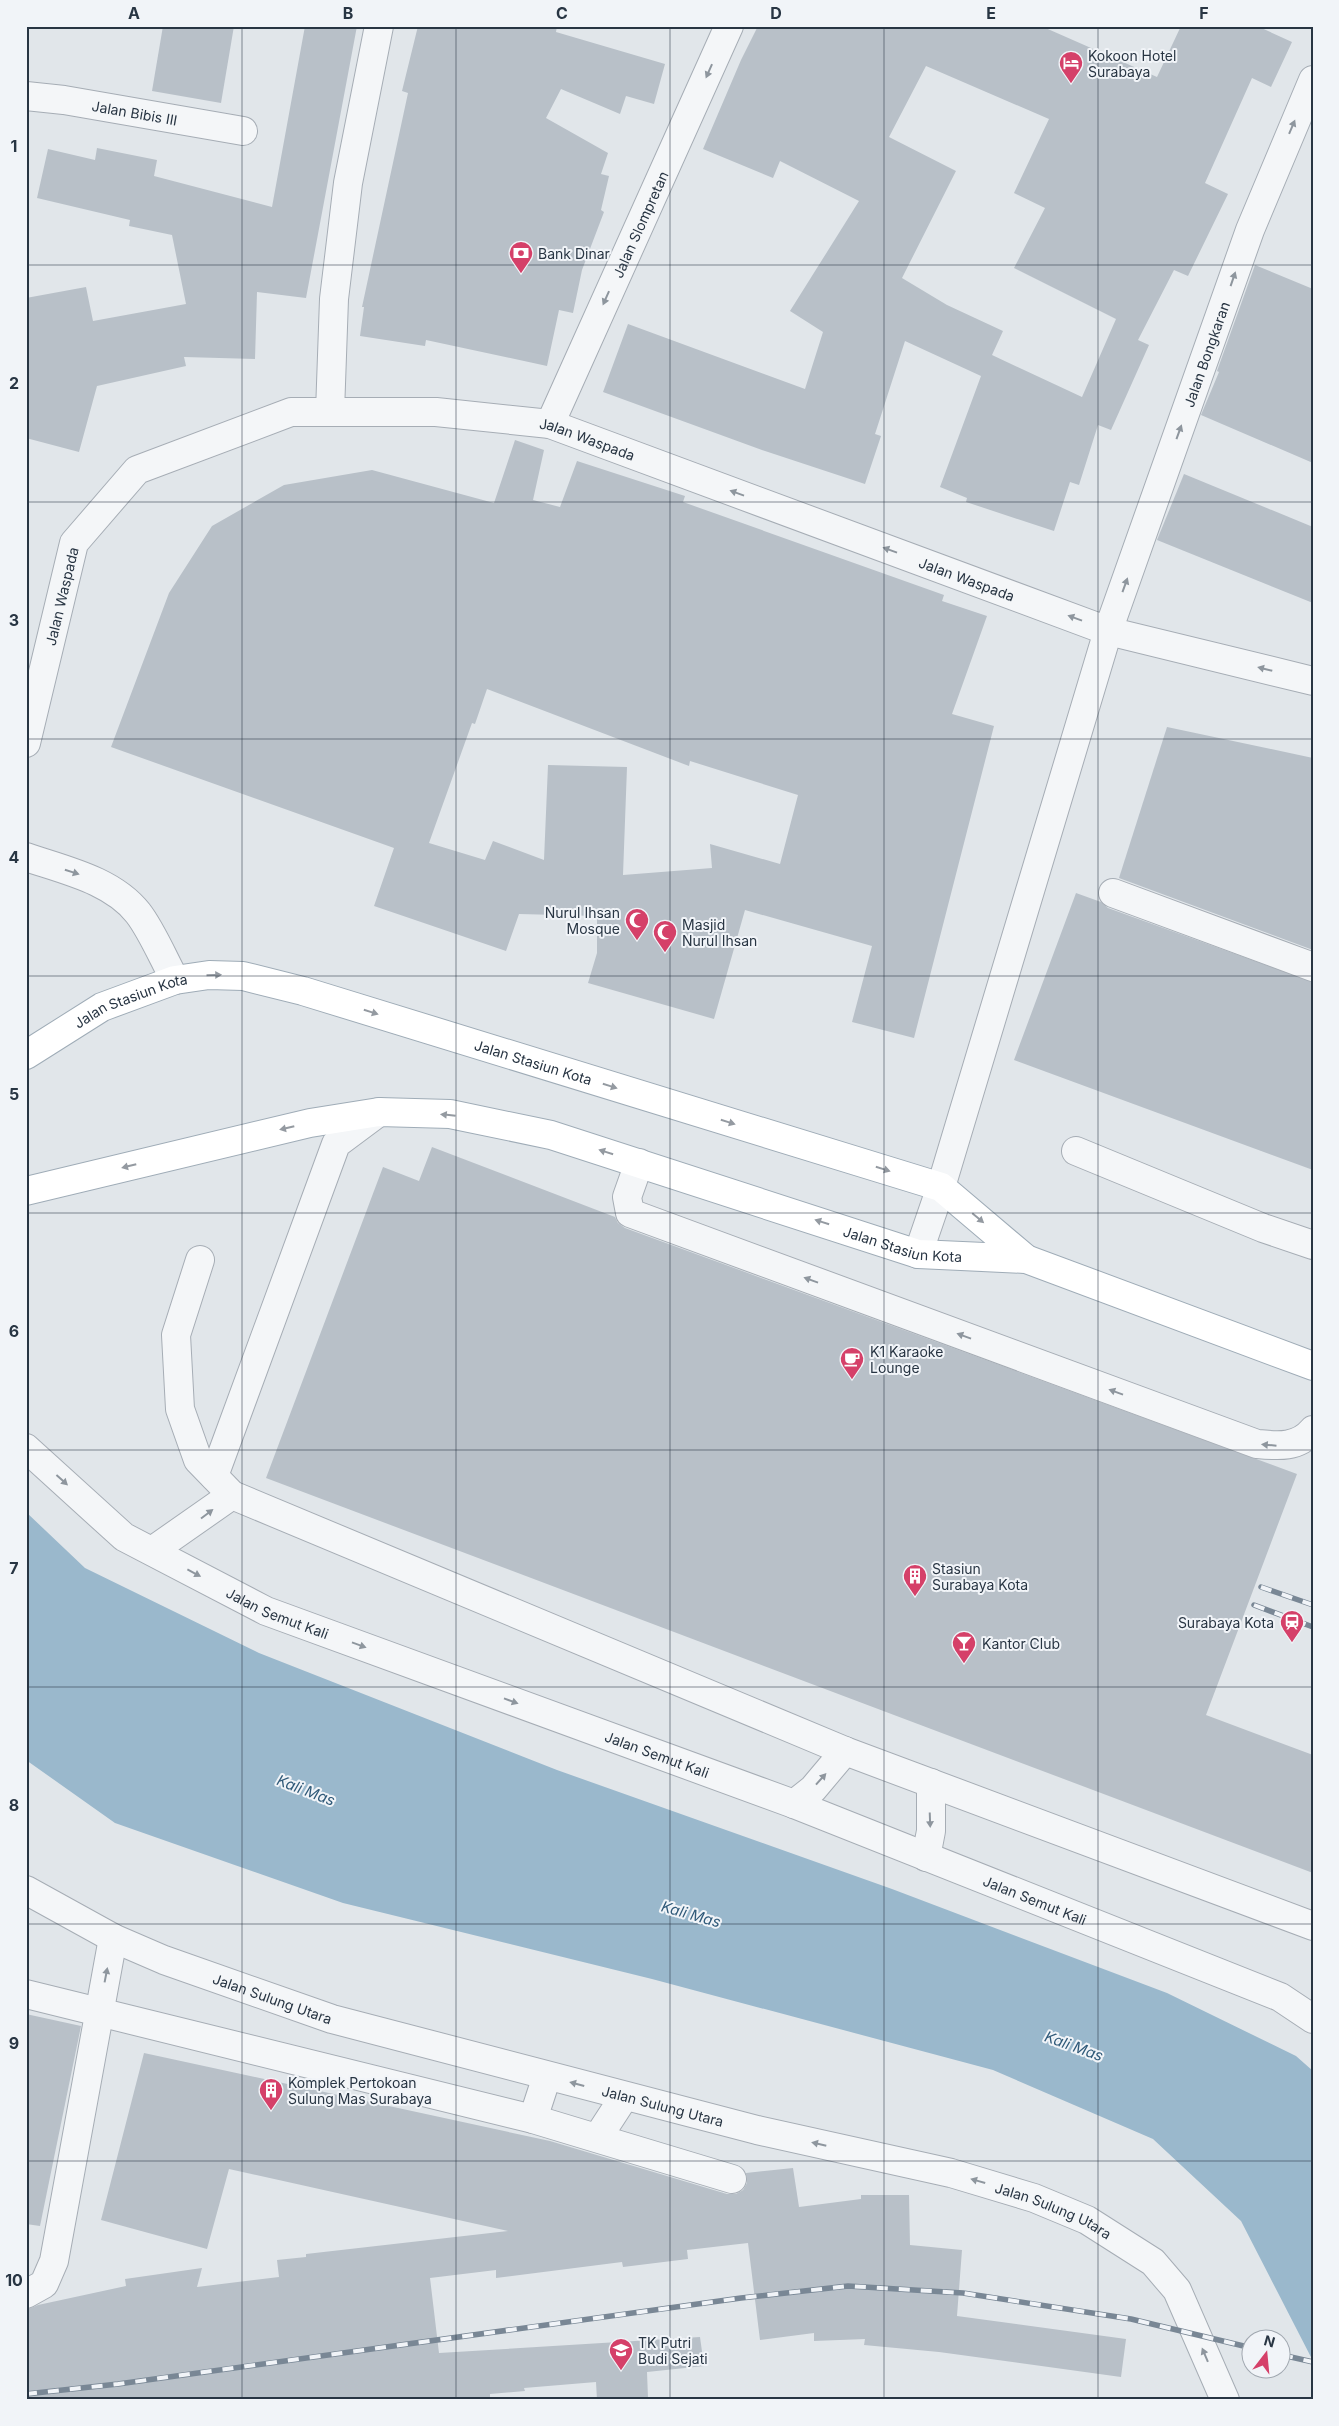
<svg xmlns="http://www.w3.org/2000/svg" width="1339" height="2426" font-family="Inter,sans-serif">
<rect width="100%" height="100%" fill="#e1e6ea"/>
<path fill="#9ab8cc" d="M26,1512L85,1568L259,1653L557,1770L892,1889L1167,1993L1296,2056L1313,2071V2361L1241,2221L1153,2139L993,2070L652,1979L343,1903L115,1823L26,1760Z"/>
<g fill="#b8c0c8" fill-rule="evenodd">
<path d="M163,26H234L221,103L152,91Z"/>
<path d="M305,26H357L306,298L257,292L255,359L184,357L186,366L97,386L79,452L26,438V298L86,287L93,321L186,304L172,235L129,226L130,220L37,198L48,149L95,160L97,148L157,160L154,176L272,207Z"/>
<path d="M418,26H557L556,32L665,64L654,104L626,96L620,114L561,89L546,118L608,153L601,174L609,176L601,210L604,212L582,270L573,313L559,310L547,366L426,340L425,346L360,336L364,307H362L408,93L402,91Z"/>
<path d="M758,26H1041L1157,77L1181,26H1257L1292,42L1271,87L1252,78L1205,183L1228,194L1188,276L1174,270L1138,340L1149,345L1111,430L1098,425L1079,485L1070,482L1054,531L966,502L967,498L940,487L981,376L905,341L875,434L881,436L865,484L765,451L603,392L628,324L805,389L823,332L790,311L859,201L780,161L773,178L703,149L741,60ZM926,66L1049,119L1014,193L1045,208L1014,268L1116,319L1082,397L992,355L1003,331L947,305L902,278L956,171L889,137Z"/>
<path d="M1255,265L1313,289V463L1201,415L1219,372L1217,371Z"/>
<path d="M515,440L544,450L533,500L560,507L577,461L685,496L683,502L944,595L942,601L987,616L952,714L994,726L914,1038L852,1022L872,946L745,910L714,1019L588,983L597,953V916L519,914L506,951L374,906L394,848L111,747L169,593L212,526L284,485L372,470L494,503ZM487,689L689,766L690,761L798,795L780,864L710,844L712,868L623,875L627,767L548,765L544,860L493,841L485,860L429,843L472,723L475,724Z"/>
<path d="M1184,474L1313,527V603L1157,540Z"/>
<path d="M1167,727L1313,758V950L1119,878Z"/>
<path d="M1076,893L1101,902L1108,908L1313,982V1170L1014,1060Z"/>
<path d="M432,1147L615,1217L618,1223L625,1228L1297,1474L1206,1715L1313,1755V1873L266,1478L383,1167L419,1181Z"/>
<path d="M26,2014L81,2026L40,2226L26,2224Z"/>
<path d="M144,2053L550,2141L727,2194H736L743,2190L747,2183L746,2173L793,2168L799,2207L861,2199V2195H909L910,2245L962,2250L957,2316L1126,2339L1121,2377L939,2352L864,2345L865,2339L814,2341V2333L760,2340L748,2243L687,2250L688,2259L623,2267L622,2262L496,2278V2270L430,2278L439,2353L700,2337L704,2366L647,2372L648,2398L597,2400L596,2382L524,2388L525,2391L490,2394V2397L457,2400H26V2310L38,2305L126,2286L125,2279L202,2268L197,2287L279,2277L277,2260L306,2257V2254L508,2231L229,2169L207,2249L101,2220Z"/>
</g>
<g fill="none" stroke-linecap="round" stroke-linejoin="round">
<g stroke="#a6adb5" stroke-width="30">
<g id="minor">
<path id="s1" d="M26,96L64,100L243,131"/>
<path d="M330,412L334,299L348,183L379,26"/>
<path id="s2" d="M550,424L729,26"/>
<path id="s3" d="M26,743L74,543L137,470L291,412H436L550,424L1108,631L1313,681"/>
<path d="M26,857C64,870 112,880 138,913C152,931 164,960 175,980"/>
<path d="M1113,893L1313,967"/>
<path d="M1076,1151L1263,1228L1313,1245"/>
<path d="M639,1163L627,1197L630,1213L1257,1444C1278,1446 1298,1448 1313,1430"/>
<path id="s4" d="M918,1254L941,1187L1108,631L1250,230L1313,80"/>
<path d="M200,1260L176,1335L180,1409L198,1460L232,1495L845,1751L1313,1926"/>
<path id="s5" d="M26,1448L124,1537L266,1611L794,1804L1280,1997L1313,2019"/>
<path d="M214,1476L336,1144L379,1112"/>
<path d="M152,1551L232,1495"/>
<path d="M794,1804L813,1789L845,1751"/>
<path d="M926,1857L931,1831V1783"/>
<path id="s6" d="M26,1890L113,1938L164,1960L332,2019L757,2130L951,2173L1034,2198L1087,2220L1153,2262L1177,2290L1225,2400"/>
<path d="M26,1994L533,2119L732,2179"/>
<path d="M533,2119L547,2076"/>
<path d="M598,2137L624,2097"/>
<path d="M26,2294L44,2284L54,2261L113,1938"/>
</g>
</g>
<g stroke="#9facb7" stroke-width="30">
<g id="major">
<path id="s7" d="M26,1055L102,1007L175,980L209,975L243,976L303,991L941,1187L1026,1259"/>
<path id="s8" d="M26,1191L310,1123L379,1112L450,1114L551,1135L918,1254L1026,1259L1313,1366"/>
</g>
</g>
<use href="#minor" stroke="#f4f6f8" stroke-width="28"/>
<use href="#major" stroke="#fff" stroke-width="28"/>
<g stroke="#798795" stroke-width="5.5">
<g id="rail">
<path d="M1261,1587L1313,1605"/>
<path d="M1254,1605L1313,1627"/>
<path d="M1282,2355L1313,2362"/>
<path d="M26,2394L118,2384L741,2298L848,2286L963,2293L1131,2319L1252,2348"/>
</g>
</g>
<use href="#rail" stroke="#f1f4f8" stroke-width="4" stroke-dasharray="11" stroke-linecap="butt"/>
</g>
<defs><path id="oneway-solid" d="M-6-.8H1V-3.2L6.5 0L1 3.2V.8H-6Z" transform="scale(1.25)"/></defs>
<g fill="#8e969e">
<use href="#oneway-solid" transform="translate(709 71) rotate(114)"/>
<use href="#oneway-solid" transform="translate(1292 127) rotate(-67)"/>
<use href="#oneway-solid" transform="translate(1233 279) rotate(-71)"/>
<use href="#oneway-solid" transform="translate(606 298) rotate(114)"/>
<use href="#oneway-solid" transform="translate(1179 432) rotate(-70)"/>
<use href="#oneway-solid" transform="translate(737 493) rotate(-160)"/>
<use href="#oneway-solid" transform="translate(890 550) rotate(-160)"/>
<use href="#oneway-solid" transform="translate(1125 585) rotate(-70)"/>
<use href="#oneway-solid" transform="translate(1075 618) rotate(-160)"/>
<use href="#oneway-solid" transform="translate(1265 669) rotate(-166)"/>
<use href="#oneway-solid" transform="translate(72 872) rotate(18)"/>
<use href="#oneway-solid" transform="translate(811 1280) rotate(-160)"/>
<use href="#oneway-solid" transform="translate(964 1336) rotate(-160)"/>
<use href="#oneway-solid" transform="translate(1116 1392) rotate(-160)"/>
<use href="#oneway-solid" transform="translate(1269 1445) rotate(-175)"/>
<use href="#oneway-solid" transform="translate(62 1480) rotate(42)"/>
<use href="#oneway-solid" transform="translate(207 1514) rotate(-37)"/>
<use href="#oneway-solid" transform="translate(194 1573) rotate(28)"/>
<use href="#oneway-solid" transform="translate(359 1645) rotate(20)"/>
<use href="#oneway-solid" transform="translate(511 1701) rotate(20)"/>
<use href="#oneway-solid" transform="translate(821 1779) rotate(-48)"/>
<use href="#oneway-solid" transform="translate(930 1820) rotate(88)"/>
<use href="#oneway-solid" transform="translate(106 1975) rotate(-79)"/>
<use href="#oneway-solid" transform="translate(577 2084) rotate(-165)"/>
<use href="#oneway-solid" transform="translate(819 2144) rotate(-167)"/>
<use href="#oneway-solid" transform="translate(978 2181) rotate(-164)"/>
<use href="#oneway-solid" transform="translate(1205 2355) rotate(-113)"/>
</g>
<g fill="#949aa1">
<use href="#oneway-solid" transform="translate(214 975) rotate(-1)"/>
<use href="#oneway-solid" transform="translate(371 1012) rotate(17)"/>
<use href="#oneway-solid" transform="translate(610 1086) rotate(17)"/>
<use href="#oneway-solid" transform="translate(448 1115) rotate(-174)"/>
<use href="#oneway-solid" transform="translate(728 1122) rotate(17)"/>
<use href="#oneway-solid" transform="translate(287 1128) rotate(167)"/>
<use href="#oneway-solid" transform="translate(606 1152) rotate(-162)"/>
<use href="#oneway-solid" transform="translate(129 1166) rotate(166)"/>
<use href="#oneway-solid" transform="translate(883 1169) rotate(17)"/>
<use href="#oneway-solid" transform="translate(978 1218) rotate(40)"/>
<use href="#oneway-solid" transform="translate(822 1222) rotate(-162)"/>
</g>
<path fill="none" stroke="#283543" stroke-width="1" stroke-opacity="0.55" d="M242,26V2400M456,26V2400M670,26V2400M884,26V2400M1098,26V2400M26,265H1313M26,502H1313M26,739H1313M26,976H1313M26,1213H1313M26,1450H1313M26,1687H1313M26,1924H1313M26,2161H1313"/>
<defs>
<g id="hotel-pin" transform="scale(1.25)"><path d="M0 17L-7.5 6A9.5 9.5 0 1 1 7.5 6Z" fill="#d54069" stroke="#f1f4f8"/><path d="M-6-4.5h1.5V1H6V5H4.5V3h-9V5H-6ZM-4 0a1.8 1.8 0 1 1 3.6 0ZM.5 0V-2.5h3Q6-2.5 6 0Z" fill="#fff"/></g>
<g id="bank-pin" transform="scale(1.25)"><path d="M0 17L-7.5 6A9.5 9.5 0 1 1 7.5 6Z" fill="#d54069" stroke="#f1f4f8"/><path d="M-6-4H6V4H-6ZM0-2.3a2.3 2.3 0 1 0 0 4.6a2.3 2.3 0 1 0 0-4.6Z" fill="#fff"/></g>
<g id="mosque-pin" transform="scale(1.25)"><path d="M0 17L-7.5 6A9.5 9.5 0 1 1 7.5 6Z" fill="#d54069" stroke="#f1f4f8"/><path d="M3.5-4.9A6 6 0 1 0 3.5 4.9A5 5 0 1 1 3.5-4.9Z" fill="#fff"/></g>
<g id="cafe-pin" transform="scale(1.25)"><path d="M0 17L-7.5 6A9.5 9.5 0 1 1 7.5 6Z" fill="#d54069" stroke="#f1f4f8"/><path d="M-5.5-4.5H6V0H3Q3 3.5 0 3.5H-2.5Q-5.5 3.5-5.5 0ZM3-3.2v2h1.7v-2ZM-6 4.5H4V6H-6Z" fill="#fff"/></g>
<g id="building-pin" transform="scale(1.25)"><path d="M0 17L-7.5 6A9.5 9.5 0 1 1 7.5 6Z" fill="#d54069" stroke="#f1f4f8"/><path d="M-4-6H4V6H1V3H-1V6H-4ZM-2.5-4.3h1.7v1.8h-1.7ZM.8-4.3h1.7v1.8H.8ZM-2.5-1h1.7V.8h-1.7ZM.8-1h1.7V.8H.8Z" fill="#fff"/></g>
<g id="station-pin" transform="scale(1.25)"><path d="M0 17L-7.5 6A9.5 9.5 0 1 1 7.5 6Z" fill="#d54069" stroke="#f1f4f8"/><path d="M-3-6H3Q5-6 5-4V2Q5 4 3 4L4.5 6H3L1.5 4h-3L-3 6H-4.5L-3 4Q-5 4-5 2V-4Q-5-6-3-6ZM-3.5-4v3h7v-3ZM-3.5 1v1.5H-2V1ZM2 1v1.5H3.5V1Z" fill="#fff"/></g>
<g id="bar-pin" transform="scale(1.25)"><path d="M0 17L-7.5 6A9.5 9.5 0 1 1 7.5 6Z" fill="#d54069" stroke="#f1f4f8"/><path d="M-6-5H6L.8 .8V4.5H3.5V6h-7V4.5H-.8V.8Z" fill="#fff"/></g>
<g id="school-pin" transform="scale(1.25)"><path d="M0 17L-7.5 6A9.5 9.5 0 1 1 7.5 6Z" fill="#d54069" stroke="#f1f4f8"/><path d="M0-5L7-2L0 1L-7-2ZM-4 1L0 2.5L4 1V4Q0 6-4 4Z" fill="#fff"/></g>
</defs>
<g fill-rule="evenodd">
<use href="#hotel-pin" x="1071" y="63"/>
<use href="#bank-pin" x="521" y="253"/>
<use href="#mosque-pin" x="637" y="920"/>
<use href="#mosque-pin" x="665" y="932"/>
<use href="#cafe-pin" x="852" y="1359"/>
<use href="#building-pin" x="915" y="1576"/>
<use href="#station-pin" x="1292" y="1622"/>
<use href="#bar-pin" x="964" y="1643"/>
<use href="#building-pin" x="271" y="2090"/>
<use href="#school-pin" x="621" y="2350"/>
</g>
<g text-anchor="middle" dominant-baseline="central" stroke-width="4" stroke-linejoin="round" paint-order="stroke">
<g font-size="14" fill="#283543" stroke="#f1f4f8" text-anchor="start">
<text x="1088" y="55">Kokoon Hotel<tspan x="1088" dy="16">Surabaya</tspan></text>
<text x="538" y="253">Bank Dinar</text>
<text x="620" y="912" text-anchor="end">Nurul Ihsan<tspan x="620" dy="16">Mosque</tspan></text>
<text x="682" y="924">Masjid<tspan x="682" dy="16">Nurul Ihsan</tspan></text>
<text x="870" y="1351">K1 Karaoke<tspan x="870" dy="16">Lounge</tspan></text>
<text x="932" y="1568">Stasiun<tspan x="932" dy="16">Surabaya Kota</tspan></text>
<text x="1274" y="1622" text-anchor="end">Surabaya Kota</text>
<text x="982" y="1643">Kantor Club</text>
<text x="288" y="2082">Komplek Pertokoan<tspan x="288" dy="16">Sulung Mas Surabaya</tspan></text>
<text x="638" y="2342">TK Putri<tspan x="638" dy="16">Budi Sejati</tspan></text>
</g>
<g font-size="14" fill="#283543" stroke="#f1f4f8">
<text stroke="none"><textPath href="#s1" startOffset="110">Jalan Bibis III</textPath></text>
<text stroke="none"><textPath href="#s2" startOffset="219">Jalan Slompretan</textPath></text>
<text stroke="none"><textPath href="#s4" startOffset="945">Jalan Bongkaran</textPath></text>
<text stroke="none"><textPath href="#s3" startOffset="766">Jalan Waspada</textPath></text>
<text stroke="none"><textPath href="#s3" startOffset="1171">Jalan Waspada</textPath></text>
<text stroke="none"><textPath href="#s3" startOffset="151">Jalan Waspada</textPath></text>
<text stroke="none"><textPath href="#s7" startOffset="119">Jalan Stasiun Kota</textPath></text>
<text stroke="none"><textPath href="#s7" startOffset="539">Jalan Stasiun Kota</textPath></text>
<text stroke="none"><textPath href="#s8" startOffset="905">Jalan Stasiun Kota</textPath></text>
<text stroke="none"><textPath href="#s5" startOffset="304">Jalan Semut Kali</textPath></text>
<text stroke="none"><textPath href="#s5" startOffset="709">Jalan Semut Kali</textPath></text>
<text stroke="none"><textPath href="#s5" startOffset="1114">Jalan Semut Kali</textPath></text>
<text stroke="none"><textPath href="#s6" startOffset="270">Jalan Sulung Utara</textPath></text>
<text stroke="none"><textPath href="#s6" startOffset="675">Jalan Sulung Utara</textPath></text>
<text stroke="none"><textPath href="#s6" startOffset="1080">Jalan Sulung Utara</textPath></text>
</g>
<g font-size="15" font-style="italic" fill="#305a79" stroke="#f1f4f8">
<text transform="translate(306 1790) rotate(21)">Kali Mas</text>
<text transform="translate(691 1914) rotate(16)">Kali Mas</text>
<text transform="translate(1074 2046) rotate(20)">Kali Mas</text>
</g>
</g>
<rect width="1339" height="2426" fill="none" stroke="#f1f4f8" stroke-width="55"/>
<g transform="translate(1266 2354) rotate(16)"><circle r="24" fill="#f1f4f8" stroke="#a1a8b0"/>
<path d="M0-4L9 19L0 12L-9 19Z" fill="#d54069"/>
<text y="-8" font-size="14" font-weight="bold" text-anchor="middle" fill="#283543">N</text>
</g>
<rect x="28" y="28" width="1284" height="2370" fill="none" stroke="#283543" stroke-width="2"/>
<g font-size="16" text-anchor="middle" font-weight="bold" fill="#283543">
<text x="134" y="19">A</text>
<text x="348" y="19">B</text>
<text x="562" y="19">C</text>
<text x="776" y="19">D</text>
<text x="991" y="19">E</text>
<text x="1204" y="19">F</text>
<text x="14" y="152">1</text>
<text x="14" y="389">2</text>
<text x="14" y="626">3</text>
<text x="14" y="863">4</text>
<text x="14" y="1100">5</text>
<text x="14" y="1337">6</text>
<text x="14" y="1574">7</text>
<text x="14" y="1811">8</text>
<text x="14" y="2049">9</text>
<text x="14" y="2286">10</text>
</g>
</svg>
